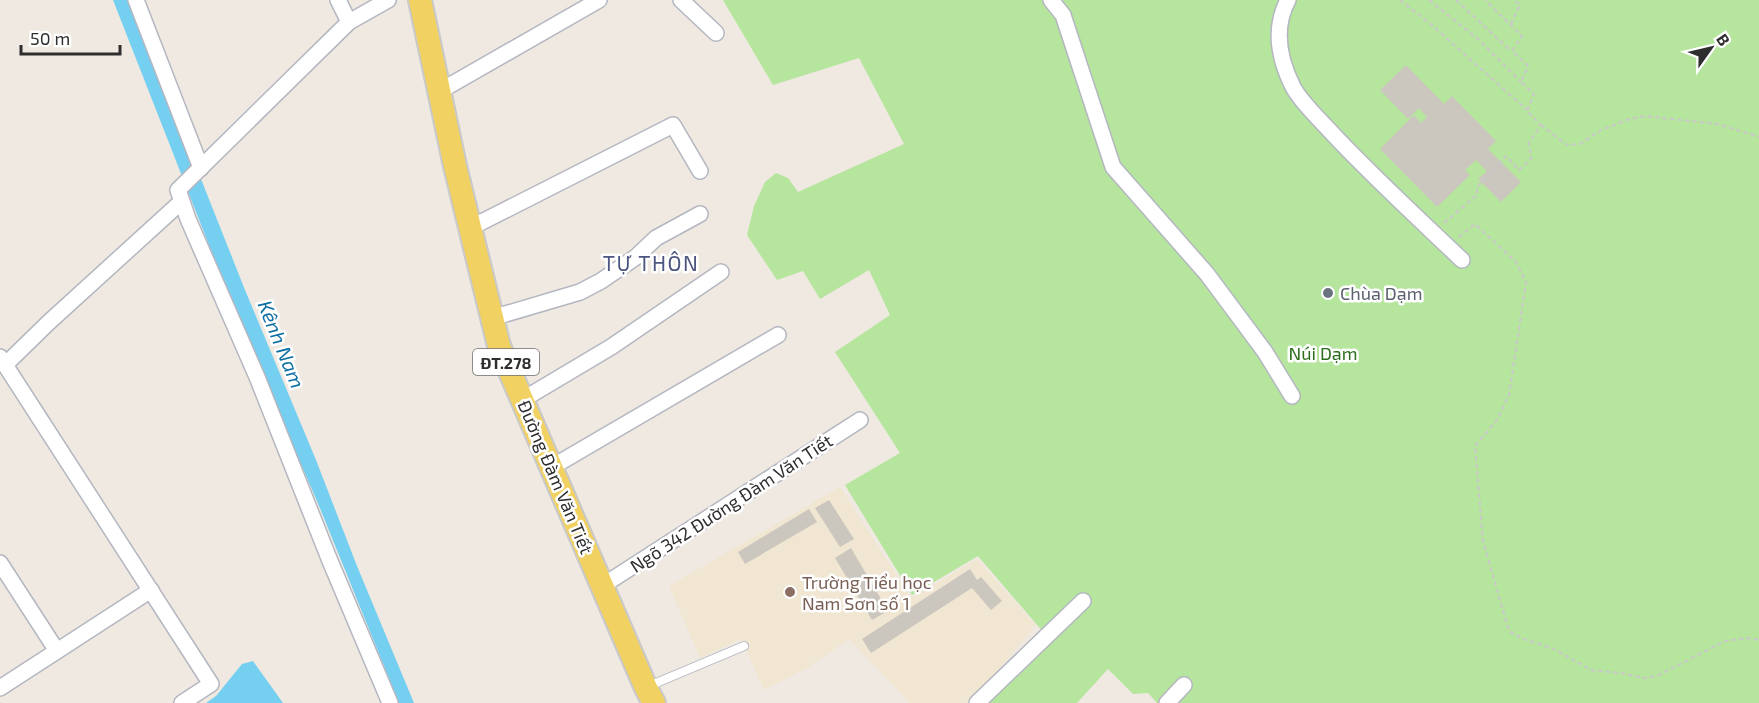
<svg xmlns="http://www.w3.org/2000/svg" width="1759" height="703" font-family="'Exo 2',sans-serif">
<rect width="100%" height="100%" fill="#efe9e1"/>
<path fill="#f0e6d1" d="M840,487L911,598L977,559L1036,625L993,676L966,703H910L849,639L809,667L764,690L741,639L700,658L669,586Z"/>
<path fill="#b6e59e" d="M723,0H1759V703H1157L1148,693L1133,694L1108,669L1077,703H987L1050,640L978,556L912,595L845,485L900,453L835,352L890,315L869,270L820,299L803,271L777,280L747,235L754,206L765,182L776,173L788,178L798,192L904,144L859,58L773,85Z"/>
<g fill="#75cff0">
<path d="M113,0H130L245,290L316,460L357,566L414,703H399L317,501L236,314Z"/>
<path d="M253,661L283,703H206L216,696L242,664Z"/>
</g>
<g fill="#cbc7bf">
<path d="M1406,65L1444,104L1452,96L1496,141L1488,149L1521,182L1501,202L1478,179L1487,171L1476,160L1465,170L1470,175L1437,207L1380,149L1414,115L1421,123L1427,117L1419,108L1408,119L1380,90Z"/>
<path d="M829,500L854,539L840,547L815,508Z"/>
<path d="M809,509L817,522L745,564L738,552Z"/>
<path d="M851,548L888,611L872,620L835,558Z"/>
<path d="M970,569L977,580L981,577L1002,601L991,610L972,588L871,653L862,639Z"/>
</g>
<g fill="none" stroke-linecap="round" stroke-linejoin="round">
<g stroke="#b4b7c1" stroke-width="10">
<path id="lane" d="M649,686L744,646"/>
</g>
<g stroke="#b4b7c1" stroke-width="18">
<g id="street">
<path d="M136,0L201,168"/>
<path d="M338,0L349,22"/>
<path d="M388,0L349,22L178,190L188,219L257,377L330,561L390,703"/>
<path d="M681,0L716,33"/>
<path d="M1051,0L1063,15L1113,167L1207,274L1265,352L1292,396"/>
<path d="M1288,0C1273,28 1279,59 1293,87C1300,101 1321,121 1331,132C1373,177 1418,218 1462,260"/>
<path d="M440,91L599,0"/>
<path d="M470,228L673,125L700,171"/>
<path d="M492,318L580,292L601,281L636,257L656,238L700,214"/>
<path d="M0,357L211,684L182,703"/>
<path d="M5,365L48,323L181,202"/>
<path d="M522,400L611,347L721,272"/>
<path d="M552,467L778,335"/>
<path d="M0,563L57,651"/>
<path d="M602,586L860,420"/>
<path d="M0,688L151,590"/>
<path d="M977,703L1083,601"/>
<path d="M1167,703L1184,685"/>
</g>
</g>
<g stroke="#c9c9c9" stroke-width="26">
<path id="primary" d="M420,0L455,166L499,346L646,688L654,703"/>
</g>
<g stroke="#c9c9c9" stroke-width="2" stroke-dasharray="4.5 3" stroke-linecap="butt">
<path d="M1400,0L1434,27L1527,110"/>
<path d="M1429,0L1478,39L1521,82"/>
<path d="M1456,0L1511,51"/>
<path d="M1511,24L1520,5L1514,0"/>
<path d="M1541,125L1567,145L1580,144L1601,130L1630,119L1645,116L1718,124L1759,137"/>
<path d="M1444,223L1477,195V187L1506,156L1519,170L1531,159L1529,143L1541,125L1527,111L1534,94L1521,82L1528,66L1512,51L1522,36L1485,0"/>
<path d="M1459,237L1475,224L1516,262L1526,282L1509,395L1497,420L1475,446L1483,541L1509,631L1521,638L1554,649L1591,670L1621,673L1644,678L1657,676L1725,641L1748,638L1759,640"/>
</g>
<use href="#lane" stroke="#fff" stroke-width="8"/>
<use href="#street" stroke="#fff" stroke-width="15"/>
<use href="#primary" stroke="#f2d163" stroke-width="22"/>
</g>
<circle fill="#6b7280" stroke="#fff" stroke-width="2" cx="1328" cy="293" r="6"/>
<circle fill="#8d6e63" stroke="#fff" stroke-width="2" cx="790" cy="592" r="6"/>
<g text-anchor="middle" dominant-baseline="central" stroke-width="5" stroke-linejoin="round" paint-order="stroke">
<rect fill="#fff" stroke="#6d6d6d" stroke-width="1.5" x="473" y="349" width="66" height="26" rx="4.5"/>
<g font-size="16" font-weight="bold" fill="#2e2e2e">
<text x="506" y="362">ĐT.278</text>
</g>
<g font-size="18" fill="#5b616d" stroke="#fff" text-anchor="start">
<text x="1340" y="293">Chùa Dạm</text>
</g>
<g font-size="18" fill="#2c6e1b" stroke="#fff">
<text x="1323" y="353">Núi Dạm</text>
</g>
<g font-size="18" fill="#2e2e2e" stroke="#fff">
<text transform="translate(556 477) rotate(67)">Đường Đàm Văn Tiết</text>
<text transform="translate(731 503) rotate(-33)">Ngõ 342 Đường Đàm Văn Tiết</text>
</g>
<g font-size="18" fill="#785e54" stroke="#fff" text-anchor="start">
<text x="802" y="582">Trường Tiểu học<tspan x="802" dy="21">Nam Sơn số 1</tspan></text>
</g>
<g font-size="20" font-style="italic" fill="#0d6fa3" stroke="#fff">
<text transform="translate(282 344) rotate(68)">Kênh Nam</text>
</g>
<g font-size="21" letter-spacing="1.5" fill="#4d5680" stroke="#fff">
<text x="651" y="262">TỰ THÔN</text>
</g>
</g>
<g transform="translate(1711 48) rotate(56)" stroke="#ffffff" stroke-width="4.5" paint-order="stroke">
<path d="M0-4.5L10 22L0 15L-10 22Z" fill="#2e2e2e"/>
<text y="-9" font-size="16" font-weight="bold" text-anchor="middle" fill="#2e2e2e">B</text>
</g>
<path d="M21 45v9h99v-9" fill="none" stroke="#2e2e2e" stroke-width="3"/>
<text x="30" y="45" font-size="18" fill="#2e2e2e" stroke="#ffffff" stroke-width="4.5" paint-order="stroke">50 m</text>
</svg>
